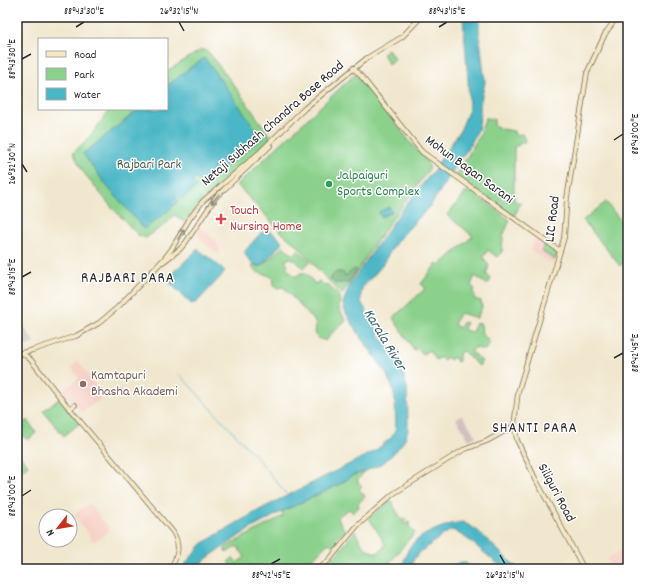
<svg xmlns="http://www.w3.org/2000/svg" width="645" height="586" font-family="Dekko,sans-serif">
<rect width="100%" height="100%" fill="#fff"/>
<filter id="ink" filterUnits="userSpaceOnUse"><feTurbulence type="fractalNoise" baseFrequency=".025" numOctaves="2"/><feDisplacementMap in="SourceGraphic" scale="8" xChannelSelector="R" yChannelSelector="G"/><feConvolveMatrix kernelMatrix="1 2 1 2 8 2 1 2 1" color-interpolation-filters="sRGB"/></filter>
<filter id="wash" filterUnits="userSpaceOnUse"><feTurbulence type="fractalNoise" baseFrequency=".012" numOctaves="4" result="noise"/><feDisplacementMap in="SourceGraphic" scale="16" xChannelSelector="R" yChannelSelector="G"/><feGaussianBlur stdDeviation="0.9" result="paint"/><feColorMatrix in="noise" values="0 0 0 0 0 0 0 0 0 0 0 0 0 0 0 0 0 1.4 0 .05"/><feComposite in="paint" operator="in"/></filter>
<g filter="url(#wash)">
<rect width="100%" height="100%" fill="#f1e7ce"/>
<g fill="#f7d1c7">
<path d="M200,227L217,242L216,243L219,246L220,252L217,254L198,237L197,231Z"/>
<path d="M537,237L556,250L557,253L553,264L530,250Z"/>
<path d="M78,361L104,397L82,412L63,390L79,378L71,367Z"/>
<path d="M89,503L110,530L94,542L74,515Z"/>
<path d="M628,546V569H613L607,559Z"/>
</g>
<g fill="#d2bfc0">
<path d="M17,314L23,321L21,323L35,343L17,349Z"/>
<path d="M462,415L476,436L469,440L456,419Z"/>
</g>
<g fill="#8bd18c" stroke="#5b7e5c">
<path d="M388,49L395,59L388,64L383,53Z"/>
<path d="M201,50H205L210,54L239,92L270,136V139C242,168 209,190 184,222L175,215L168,222L146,238L138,235L109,204L84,173L73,153L92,134L110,109H167V71Z"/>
<path d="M355,74L370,90L414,147L424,157L430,168L387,226L342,294L321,273L298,246L282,233L237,185Z"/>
<path d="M485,118L494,119V125L501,129L514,131L515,135L522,134L525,139L524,143H520L519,145L514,147V201L521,203L514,216L456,176L481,133Z"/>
<path d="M467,191L475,194L510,220L503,236L502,252L497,257L488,250L483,257L489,266L486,274L490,277V279L491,280L487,285L475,276L471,285L475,289L473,293L475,295L474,299L481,301L482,307L477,318L461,313L457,317L454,325L460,328L463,322L466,323L464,330L472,332L476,323L481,324L482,335L488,339L489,344L486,349L483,350L475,347L471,352L482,361L479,366L463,351L459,353V361L457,362L454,357L450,360L448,357L443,360L441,357L436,360L429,350L423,354L418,348L414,350L393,318L426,288L421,284L437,263L440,265L473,236L447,215Z"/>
<path d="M606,202L628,230V259L620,266L583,220Z"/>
<path d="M546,243L556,250L557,253L555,260L541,251Z"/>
<path d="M283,246L293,255L298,250L310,262L303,268L295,260L290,258L285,261L288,265L286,267L295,277L301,273H306L315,284L319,281L325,286L327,284L340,296L339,309L346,321L332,333L326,341L318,338L315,333L316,323L287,291L284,287L277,288L273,283L274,279C265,271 258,277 252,266L253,264L258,267L262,266Z"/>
<path d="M59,399L80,423L64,436L43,411Z"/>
<path d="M28,420L36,433L28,440L17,432V427Z"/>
<path d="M17,452L28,465L17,474Z"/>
<path d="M364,472L357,481L362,486L359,489L365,496L358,504L359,507L353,513L349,509L337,517L345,531L335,539L339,544L335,549L330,543C324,545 318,555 312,559C305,558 296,563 295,569H253L249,565L244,569H234L228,562L233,558L237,563L245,557L237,546L228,552L225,551V548L233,543L283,516L281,512L342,483L351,476Z"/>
<path d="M391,500L394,504L393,505L402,520L405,518L406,520L403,522L404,524L409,522L410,524L409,526L415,533C403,544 395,558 384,569H322L341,549L355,531C360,541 364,551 377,553L382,550L385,544L369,518Z"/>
</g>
<path fill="#70b378" stroke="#4e6f52" d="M354,269L357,270L348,283H334L331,280V277L336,272H342L346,276Z"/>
<g fill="#4bb7c6" stroke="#3b7178">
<path d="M463,17H479V31L485,82L480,105V117L478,130L470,145L430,206L397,241L380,268L362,288L361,293V302L378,332L402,370L407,387L408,423V430L404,441L393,454L383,463L364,472L351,476L342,483L281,512L245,532L206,559L197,569H181L202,544L221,532L263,508L375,451L392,437L396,429L395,400L393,389L386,373L351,322L345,311L343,303L350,284L404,207L433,171L460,131L465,119L469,109L468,79Z"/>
<path d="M205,58L262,138L201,184L196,178L192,182L197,187L181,199L176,195L174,197L179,201L163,215L144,229L107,186L83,154L139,109H167V86L191,67Z"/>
<path d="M389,207L392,212L381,217L379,212Z"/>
<path d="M266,227L281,240L282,243L262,265L259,266C253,264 245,258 245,251Z"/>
<path d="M198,249L223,269L225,272L197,302L191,304L169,282L167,278Z"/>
<path d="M463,522L477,530L505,557L519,569H504L469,540L455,531L451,530L443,535L420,552L413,560L412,569H403C404,560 406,552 411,545C421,534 448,523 463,522Z"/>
<path d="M461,562H465L471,569H441Z"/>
</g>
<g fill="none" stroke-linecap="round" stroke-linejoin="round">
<path stroke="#4bb7c6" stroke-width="1" d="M179,374L258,459L287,495"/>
</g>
</g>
<g filter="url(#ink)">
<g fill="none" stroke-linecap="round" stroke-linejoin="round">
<g stroke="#706d64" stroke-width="5.5">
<g id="secondary">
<path d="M353,68L361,76L422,152L560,251"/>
<path d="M163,262L180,249L186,242L216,197L270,146"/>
<path d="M22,353L31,360L59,396L173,532C181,546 178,556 170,569"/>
<path d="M17,354L33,350L76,336L99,323L118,307L164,259L171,250L190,218L203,201L260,152L305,108L367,58L402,37L421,17"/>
<path d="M69,409L75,405"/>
<path d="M319,569L329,560L357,526L393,494L463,450L487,441L514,426"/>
<path d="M584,569L535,478L517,440L514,426L518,392L564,238L567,198L587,73L605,34L617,17"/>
</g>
</g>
<use href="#secondary" stroke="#f7e8c3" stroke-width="4"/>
</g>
<defs><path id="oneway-shaft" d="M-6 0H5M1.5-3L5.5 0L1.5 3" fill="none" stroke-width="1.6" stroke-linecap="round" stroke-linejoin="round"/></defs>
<g stroke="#918a77">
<use href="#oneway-shaft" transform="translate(215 199) rotate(131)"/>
<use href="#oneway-shaft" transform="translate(181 234) rotate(-60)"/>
</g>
</g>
<path fill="none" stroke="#2b2b2b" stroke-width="1.5" d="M179,22L184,31M76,27L84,22M439,27L447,22M22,59L31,54M614,140L623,134M22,164L27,172M22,277L31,272M614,358L623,353M22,496L31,490M500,555L505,564M271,564L280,559"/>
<circle fill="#2e9e5b" stroke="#fff" stroke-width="1.5" cx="329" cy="184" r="4"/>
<path fill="#e0444e" stroke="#fff" stroke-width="1.5" d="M219 213h4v4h4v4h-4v4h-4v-4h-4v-4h4z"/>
<circle fill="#8d6e63" stroke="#fff" stroke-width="1.5" cx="83" cy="384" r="4"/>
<g text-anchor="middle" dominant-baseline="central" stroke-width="3" stroke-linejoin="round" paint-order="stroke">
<g font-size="14" fill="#2b2b2b" stroke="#fff">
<text transform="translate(273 124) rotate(-41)">Netaji Subhash Chandra Bose Road</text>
<text transform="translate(469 170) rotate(36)">Mohun Bagan Sarani</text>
<text transform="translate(553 219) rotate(-83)">LIC Road</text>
<text transform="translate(556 493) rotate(62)">Siliguri Road</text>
</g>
<g font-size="14" fill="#485d48" stroke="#fff">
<text x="149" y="165">Rajbari Park</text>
</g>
<g font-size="14" fill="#27864d" stroke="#fff" text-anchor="start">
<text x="337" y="176">Jalpaiguri<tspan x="337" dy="16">Sports Complex</tspan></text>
</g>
<g font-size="14" fill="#be3a42" stroke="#fff" text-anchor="start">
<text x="230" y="211">Touch<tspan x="230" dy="16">Nursing Home</tspan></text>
</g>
<g font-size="14" fill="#785e54" stroke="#fff" text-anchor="start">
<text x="91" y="376">Kamtapuri<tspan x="91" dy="16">Bhasha Akademi</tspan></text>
</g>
<g font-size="15" letter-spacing="1" fill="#2b2b2b" stroke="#fff">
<text x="128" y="279">RAJBARI PARA</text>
<text x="535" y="429">SHANTI PARA</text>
</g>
<g font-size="15" font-style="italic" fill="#386369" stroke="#fff">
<text transform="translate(384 340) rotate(59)">Karala River</text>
</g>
</g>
<rect width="645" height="586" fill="none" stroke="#fff" stroke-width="44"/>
<rect x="38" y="38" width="130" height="72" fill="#ffffff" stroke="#aaaaaa"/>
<rect x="46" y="51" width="20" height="6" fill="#f7e8c3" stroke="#aaaaaa"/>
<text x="74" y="58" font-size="12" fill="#2b2b2b">Road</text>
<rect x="46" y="68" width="20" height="12" fill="#8bd18c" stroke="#aaaaaa"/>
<text x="74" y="78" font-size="12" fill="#2b2b2b">Park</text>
<rect x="46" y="88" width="20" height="12" fill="#4bb7c6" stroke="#aaaaaa"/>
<text x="74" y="98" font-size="12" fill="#2b2b2b">Water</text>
<g transform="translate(58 528) rotate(239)"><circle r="19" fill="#ffffff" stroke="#aaaaaa"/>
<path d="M0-3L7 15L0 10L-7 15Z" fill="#c8321e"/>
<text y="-6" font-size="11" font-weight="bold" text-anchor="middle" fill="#2b2b2b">N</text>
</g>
<rect x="22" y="22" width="601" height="542" fill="none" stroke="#2b2b2b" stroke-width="1.5"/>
<g font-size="10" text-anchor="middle" fill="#2b2b2b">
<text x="84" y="14">88°43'30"E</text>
<text x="179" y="14">26°32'15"N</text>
<text x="447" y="14">88°43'15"E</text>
<text transform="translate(11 59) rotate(-90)" y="4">88°43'30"E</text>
<text transform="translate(634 134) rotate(-90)" y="4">88°43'00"E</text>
<text transform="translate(11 164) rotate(-90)" y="4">26°32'30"N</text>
<text transform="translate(11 277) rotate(-90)" y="4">88°43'15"E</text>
<text transform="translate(634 353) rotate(-90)" y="4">88°42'45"E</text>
<text transform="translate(11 496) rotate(-90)" y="4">88°43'00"E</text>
<text x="271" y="578">88°42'45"E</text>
<text x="505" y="578">26°32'15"N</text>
</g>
</svg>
